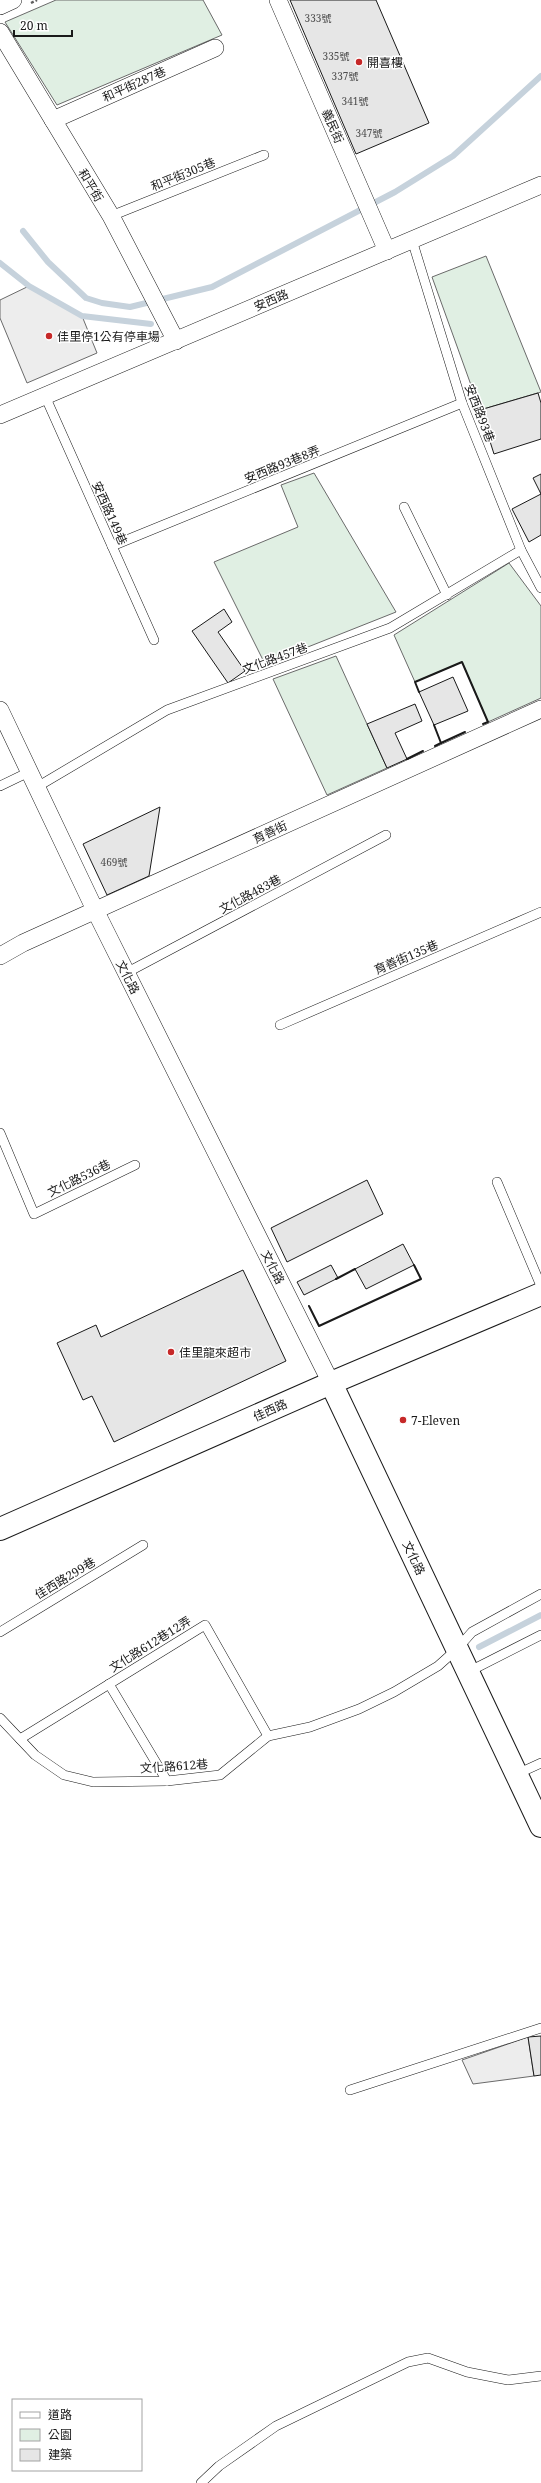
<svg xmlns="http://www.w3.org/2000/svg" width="541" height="2483" font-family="'Noto Serif','Noto Sans TC',serif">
<rect width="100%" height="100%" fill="#fff"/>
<g fill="#e0efe3" stroke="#6a6a6a">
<path d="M56,0H203L222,35L57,105L5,22Z"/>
<path d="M486,256L541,392L480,410L432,277Z"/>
<path d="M314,473L396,612L265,664L214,562L298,527L281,485Z"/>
<path d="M509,563L541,606V698L488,722L462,662L415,682L394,635Z"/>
<path d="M336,656L387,768L327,795L273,679Z"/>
</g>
<g fill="#ededed" stroke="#6a6a6a">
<path d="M29,286L82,316L97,353L27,383L0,318V300Z"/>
<path d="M528,2037L534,2076L473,2084L462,2060Z"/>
</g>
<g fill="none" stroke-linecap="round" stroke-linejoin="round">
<g stroke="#c6d2dc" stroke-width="6">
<path d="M23,231L48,262L86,298L102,303L130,307L212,287L395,192L453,156L541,76"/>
<path d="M0,263L29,286L82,316L151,324"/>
<path d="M479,1647L541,1615"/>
</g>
</g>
<g fill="#e6e6e6" stroke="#1a1a1a">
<path d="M290,0H376L429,123L356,154Z"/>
<path d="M538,393L541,403V439L494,454L480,410Z"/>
<path d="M541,474V535L529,542L512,509L541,494L533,478Z"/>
<path d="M224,609L232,622L218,632L245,671L228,683L192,631Z"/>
<path d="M453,677L468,711L434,725L419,692Z"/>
<path d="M415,704L422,721L395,733L407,759L387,768L367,724Z"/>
<path d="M160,807L149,876L107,895L83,844Z"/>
<path d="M367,1180L383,1214L287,1262L271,1228Z"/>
<path d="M403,1244L414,1265L366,1289L355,1269Z"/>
<path d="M331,1265L338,1278L304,1295L297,1282Z"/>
<path d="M243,1270L286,1361L114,1442L92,1396L83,1400L57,1343L96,1325L101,1337Z"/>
<path d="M541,2036V2075L534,2076L528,2037Z"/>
</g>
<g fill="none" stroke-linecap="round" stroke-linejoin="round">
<g stroke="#1a1a1a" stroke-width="10">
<g id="service">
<path d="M111,216L264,155"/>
<path d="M412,240L462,403L521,550L541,588"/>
<path d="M45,396L154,640"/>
<path d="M404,507L447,595"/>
<path d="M112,546L462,403"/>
<path d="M0,786L29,772"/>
<path d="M37,787L167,710L390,628L521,550"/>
<path d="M126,973L386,835"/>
<path d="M280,1025L541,912"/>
<path d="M0,1133L34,1214L135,1165"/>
<path d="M497,1182L541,1286"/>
<path d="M0,1632L143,1545"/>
<path d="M468,1672L541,1635"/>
<path d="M109,1684L167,1781"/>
<path d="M0,1718L35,1755L64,1775L93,1782L167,1781L220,1775L268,1736L310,1727L359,1709L394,1692L438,1666L457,1649L472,1632L541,1594"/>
<path d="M20,1739L205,1625L268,1736"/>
<path d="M517,1774L541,1763"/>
<path d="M350,2090L541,2028"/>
<path d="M201,2483L219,2466L276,2426L408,2362L428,2358L467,2372L508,2380L541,2376"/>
</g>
</g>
<g stroke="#1a1a1a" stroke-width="18">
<g id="minor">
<path d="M278,0L387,251"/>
<path d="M0,6L13,0"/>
<path d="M0,32L111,216L176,341"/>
<path d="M53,120L215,48"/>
<path d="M0,415L541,185"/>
<path d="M0,710L96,912L331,1383"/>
<path d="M0,956L23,943L541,709"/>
</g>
</g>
<g stroke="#1a1a1a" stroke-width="24">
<g id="tertiary">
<path d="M331,1383L541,1826"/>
<path d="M0,1529L331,1383L541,1294"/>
</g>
</g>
<path stroke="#5f5f5f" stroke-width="2.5" stroke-dasharray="3 2" stroke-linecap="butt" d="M31,3L37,0"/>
<use href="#service" stroke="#fff" stroke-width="9"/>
<use href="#minor" stroke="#fff" stroke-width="17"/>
<use href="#tertiary" stroke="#fff" stroke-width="22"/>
<g stroke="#1a1a1a" stroke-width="2">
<path d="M419,692L415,682L462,662L488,722L483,724"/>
<path d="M434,725L441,743L465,732"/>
<path d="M435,746L441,743"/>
<path d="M407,759L423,751"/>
<path d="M336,1279L355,1269"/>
<path d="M309,1306L319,1326L421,1279L414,1265"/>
</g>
</g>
<g fill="#c62828" stroke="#fff" stroke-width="1.5">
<circle cx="359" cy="62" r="4"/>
<circle cx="49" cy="336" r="4"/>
<circle cx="171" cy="1352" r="4"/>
<circle cx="403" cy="1420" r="4"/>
</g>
<g text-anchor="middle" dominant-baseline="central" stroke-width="3" stroke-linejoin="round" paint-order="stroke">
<g font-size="10" fill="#4d4d4d">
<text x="318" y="18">333號</text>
<text x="336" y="56">335號</text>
<text x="345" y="76">337號</text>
<text x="355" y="101">341號</text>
<text x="369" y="133">347號</text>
<text x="114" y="862">469號</text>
</g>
<g font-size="12" fill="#1a1a1a" stroke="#fff" text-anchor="start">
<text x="367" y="62">開喜樓</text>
<text x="57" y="336">佳里停1公有停車場</text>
<text x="179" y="1352">佳里龍來超市</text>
<text x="411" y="1420">7-Eleven</text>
</g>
<g font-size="12" fill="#1a1a1a" stroke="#fff">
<text transform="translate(134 84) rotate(-24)">和平街287巷</text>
<text transform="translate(333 126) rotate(67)">義民街</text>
<text transform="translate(183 174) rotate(-22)">和平街305巷</text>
<text transform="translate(91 185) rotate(59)">和平街</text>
<text transform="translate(271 300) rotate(-23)">安西路</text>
<text transform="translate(480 413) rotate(69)">安西路93巷</text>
<text transform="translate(282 464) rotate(-22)">安西路93巷8弄</text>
<text transform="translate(110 513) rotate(66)">安西路149巷</text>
<text transform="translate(275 658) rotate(-20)">文化路457巷</text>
<text transform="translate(270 832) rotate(-25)">育善街</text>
<text transform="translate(250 894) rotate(-28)">文化路483巷</text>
<text transform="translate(406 957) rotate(-23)">育善街135巷</text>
<text transform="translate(128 977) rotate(63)">文化路</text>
<text transform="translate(79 1178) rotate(-26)">文化路536巷</text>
<text transform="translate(273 1267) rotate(63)">文化路</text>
<text transform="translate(270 1410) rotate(-24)">佳西路</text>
<text transform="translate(414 1558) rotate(65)">文化路</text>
<text transform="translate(65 1578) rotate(-31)">佳西路299巷</text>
<text transform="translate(150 1644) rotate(-32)">文化路612巷12弄</text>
<text transform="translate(174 1766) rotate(-4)">文化路612巷</text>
</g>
</g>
<rect x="12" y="2399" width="130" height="72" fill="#ffffff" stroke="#a3a3a3"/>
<rect x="20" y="2412" width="20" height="6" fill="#ffffff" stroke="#a3a3a3"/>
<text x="48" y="2419" font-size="12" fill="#1a1a1a">道路</text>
<rect x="20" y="2429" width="20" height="12" fill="#e0efe3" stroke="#a3a3a3"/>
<text x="48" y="2439" font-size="12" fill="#1a1a1a">公園</text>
<rect x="20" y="2449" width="20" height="12" fill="#e6e6e6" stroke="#a3a3a3"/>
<text x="48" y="2459" font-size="12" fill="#1a1a1a">建築</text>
<path d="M14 30v6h58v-6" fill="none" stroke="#1a1a1a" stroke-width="2"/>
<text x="20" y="30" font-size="12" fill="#1a1a1a" stroke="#ffffff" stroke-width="3" paint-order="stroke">20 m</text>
</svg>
